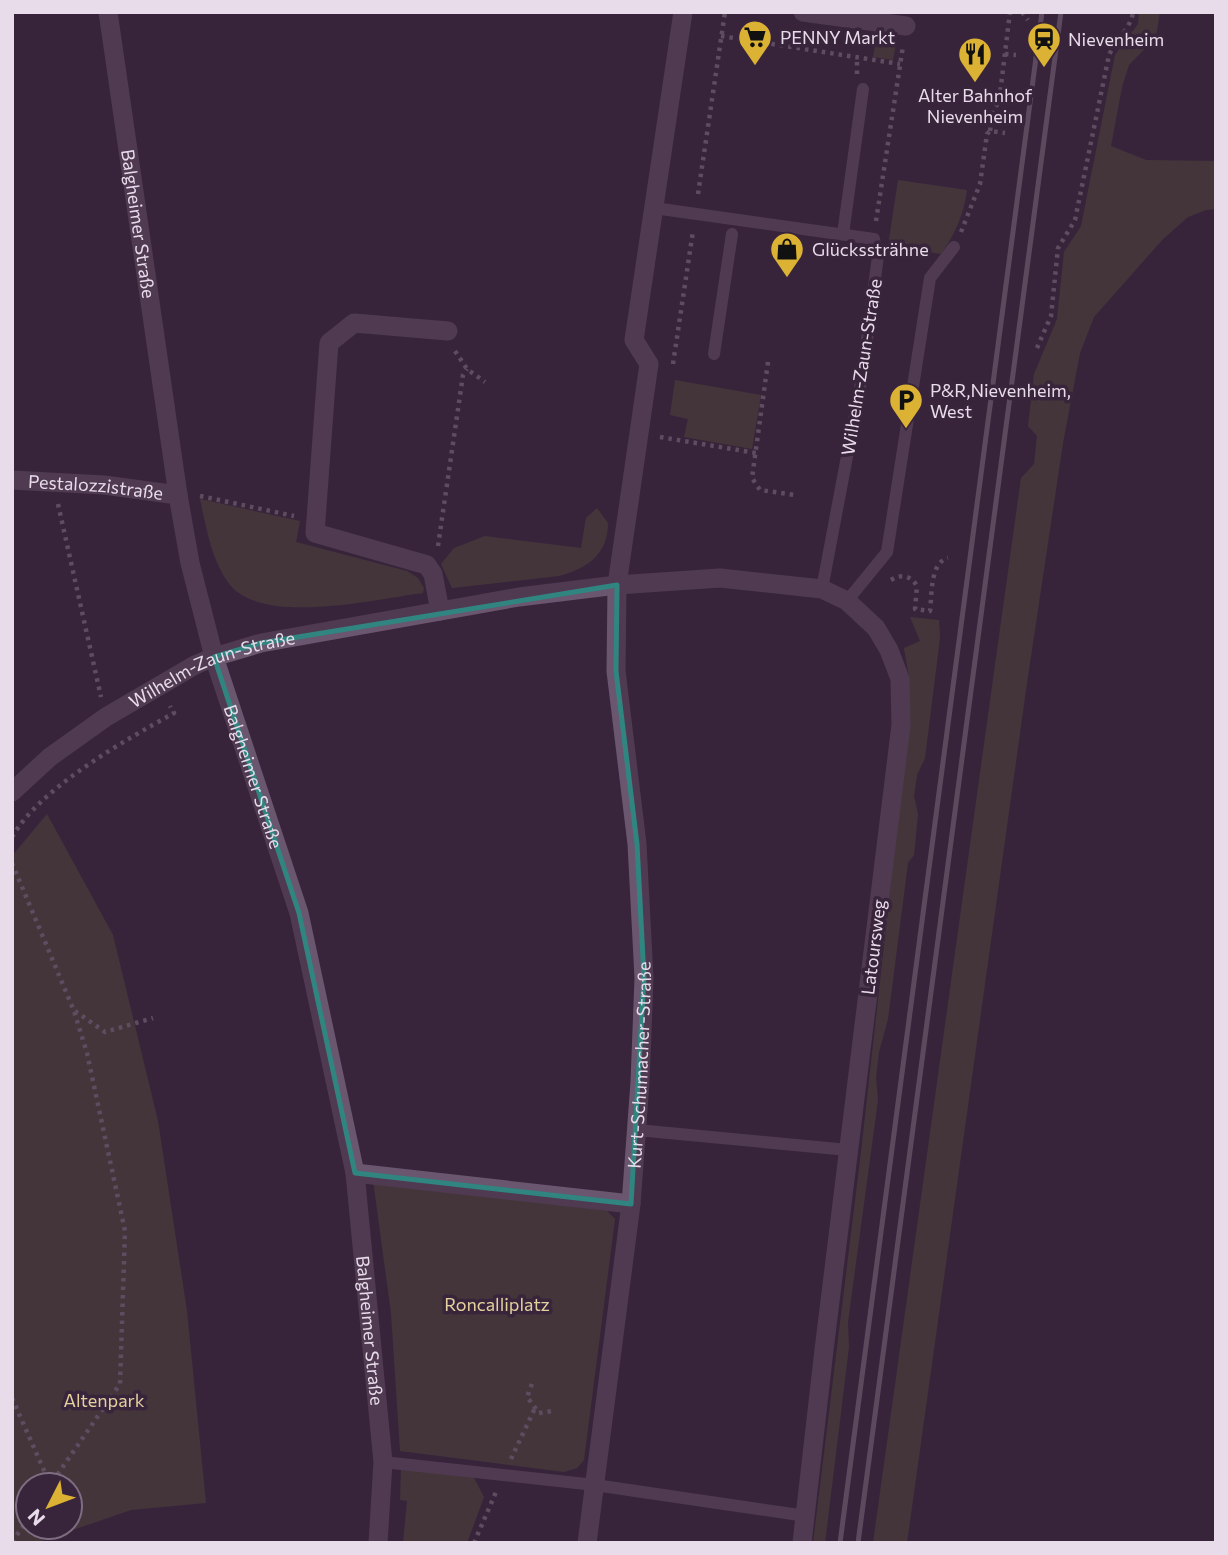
<svg xmlns="http://www.w3.org/2000/svg" width="1228" height="1555" font-family="Commissioner,sans-serif">
<rect width="100%" height="100%" fill="#38243b"/>
<g fill="#504b3b" fill-rule="evenodd">
<path d="M1139,12H1160L1156,37L1129,65L1122,87L1111,146L1146,160L1216,161V209L1206,210L1188,217L1163,239L1094,317L1080,353L1063,443L1027,683L907,1543H873L1021,478L1034,464L1037,436L1028,426L1034,374L1057,319L1064,252L1081,226L1115,55L1138,24Z"/>
<path d="M877,35L897,38L893,60L873,57Z"/>
<path d="M898,180L967,190C964,214 955,234 941,254L888,246Z"/>
<path d="M675,380L761,395L752,449L684,437L688,419L670,415Z"/>
<path d="M200,499L300,521L296,542L407,571L418,578L424,588L423,593C375,599 258,628 227,581C211,557 206,527 200,499Z"/>
<path d="M597,508L608,523C608,554 588,568 559,576L452,588L441,564L454,548L485,536L581,548L586,518Z"/>
<path d="M910,617L939,620L940,638L925,758L917,775L914,796L918,814L914,855L908,863L888,1019L879,1052L876,1078L878,1100L848,1322L849,1347L825,1543H813L861,1152L908,731L909,677L904,648L920,641Z"/>
<path d="M47,814L113,935L158,1121L187,1311L206,1503L131,1510L35,1543H12V856ZM28,1485H70V1527H28Z"/>
<path d="M373,1180L607,1211L615,1219L584,1460L577,1468L564,1472L400,1451L391,1313Z"/>
<path d="M401,1469L465,1473L474,1478L484,1497L467,1543H403L407,1501L400,1500Z"/>
</g>
<g fill="none" stroke-linecap="round" stroke-linejoin="round">
<g stroke="#8c7c8f" stroke-width="4.5" stroke-dasharray="3.5 5" stroke-linecap="butt">
<path d="M1022,12L1028,20"/>
<path d="M721,36L900,64"/>
<path d="M1005,54L1016,55"/>
<path d="M857,74V57"/>
<path d="M990,131L993,110L999,102L1010,12"/>
<path d="M698,194L725,12"/>
<path d="M876,221L903,46"/>
<path d="M961,232L980,184L987,134L990,131L1005,133"/>
<path d="M1037,348L1051,316L1058,248L1075,220L1109,55C1116,40 1131,28 1133,12"/>
<path d="M455,351L467,369L485,382"/>
<path d="M768,362L752,478L760,490L795,495"/>
<path d="M673,364L693,231"/>
<path d="M660,437L756,453"/>
<path d="M200,496L294,516"/>
<path d="M58,504L101,697"/>
<path d="M438,546L463,375L467,369"/>
<path d="M891,580C902,573 911,576 917,586L915,609L930,611C932,595 930,562 948,558"/>
<path d="M12,837C41,787 124,741 174,713L170,706"/>
<path d="M12,863L74,1011L87,1053L125,1231L120,1384L51,1484"/>
<path d="M75,1011L105,1032L153,1018"/>
<path d="M532,1384L527,1397L539,1413L552,1411"/>
<path d="M12,1398L50,1484"/>
<path d="M511,1459L535,1408"/>
<path d="M12,1542L28,1519"/>
<path d="M474,1543L496,1492"/>
</g>
<g stroke="#6a566e" stroke-width="12">
<path d="M654,208L874,239L878,256L862,377L822,589"/>
<path d="M843,234L863,89"/>
<path d="M714,354L732,234"/>
<path d="M847,601L887,552L930,278L954,247"/>
<path d="M637,1130L848,1150"/>
<path d="M383,1462L595,1485L806,1516"/>
</g>
<g stroke="#6a566e" stroke-width="19">
<path id="s1" d="M108,12L178,495L190,563L214,657L299,913L355,1173L383,1462L378,1543"/>
<path d="M803,12L906,26"/>
<path id="s2" d="M12,480L104,485L178,495"/>
<path d="M440,611L433,574L427,565L315,533L329,343L354,323L448,331"/>
<path id="s3" d="M12,792L50,757L106,717L195,665L214,657L261,643L519,597L617,585L720,578L822,589L847,601L876,628L889,650L900,679L901,725L824,1350L802,1543"/>
<path d="M355,1173L631,1204"/>
<path id="s4" d="M587,1543L631,1204L640,1082L644,978L637,844L616,671L617,585L649,364L634,340L683,12"/>
</g>
<g stroke="#88778a" stroke-width="5">
<path d="M840,1543L1042,12"/>
<path d="M858,1543L1061,12"/>
</g>
</g>
<path d="M0 0H1228V1555H0ZM617,585L616,671L637,844L644,978L631,1204L355,1173L299,913L214,657L261,643Z" fill="#38243b" fill-opacity=".55" fill-rule="evenodd"/>
<path fill="none" stroke="#308581" stroke-width="5" stroke-linejoin="round" d="M617,585L616,671L637,844L644,978L631,1204L355,1173L299,913L214,657L261,643Z"/>
<defs>
<g id="supermarket-pin" transform="scale(1.75)"><path d="M0 17L-7.5 6A9.5 9.5 0 1 1 7.5 6Z" fill="#dbb233" stroke="#38243b"/><path d="M-6-5.5h2.5l.6 2H6L4.5 2H-2.5L-4.4-4H-6ZM-1.5 3.2a1.3 1.3 0 1 0 .1 0ZM3 3.2a1.3 1.3 0 1 0 .1 0Z" fill="#111"/></g>
<g id="station-pin" transform="scale(1.75)"><path d="M0 17L-7.5 6A9.5 9.5 0 1 1 7.5 6Z" fill="#dbb233" stroke="#38243b"/><path d="M-3-6H3Q5-6 5-4V2Q5 4 3 4L4.5 6H3L1.5 4h-3L-3 6H-4.5L-3 4Q-5 4-5 2V-4Q-5-6-3-6ZM-3.5-4v3h7v-3ZM-3.5 1v1.5H-2V1ZM2 1v1.5H3.5V1Z" fill="#111"/></g>
<g id="restaurant-pin" transform="scale(1.75)"><path d="M0 17L-7.5 6A9.5 9.5 0 1 1 7.5 6Z" fill="#dbb233" stroke="#38243b"/><path d="M-5-6h1v4h1v-4h1v4h1v-4h1v5L-1.5 .5V6h-2V.5L-5-1ZM5-6V6H3V1.5H1.5Q1.5-4 5-6Z" fill="#111"/></g>
<g id="shop-pin" transform="scale(1.75)"><path d="M0 17L-7.5 6A9.5 9.5 0 1 1 7.5 6Z" fill="#dbb233" stroke="#38243b"/><path d="M-5-2.5h2.3a2.7 3.5 0 0 1 5.4 0H5L5.5 6h-11ZM-1.5-2.5h3a1.5 2.3 0 0 0-3 0Z" fill="#111"/></g>
<g id="parking-pin" transform="scale(1.75)"><path d="M0 17L-7.5 6A9.5 9.5 0 1 1 7.5 6Z" fill="#dbb233" stroke="#38243b"/><path d="M-3.5-5.5H1a3.5 3.5 0 0 1 0 7H-1V5.5H-3.5ZM-1-3.4V-.6H.8a1.4 1.4 0 0 0 0-2.8Z" fill="#111"/></g>
</defs>
<g fill-rule="evenodd">
<use href="#supermarket-pin" x="755" y="37"/>
<use href="#station-pin" x="1044" y="39"/>
<use href="#restaurant-pin" x="975" y="54"/>
<use href="#shop-pin" x="787" y="249"/>
<use href="#parking-pin" x="906" y="400"/>
</g>
<g text-anchor="middle" dominant-baseline="central" stroke-width="7" stroke-linejoin="round" paint-order="stroke">
<g font-size="18" fill="#e8dbea" stroke="#38243b" text-anchor="start">
<text x="780" y="37">PENNY Markt</text>
<text x="1068" y="39">Nievenheim</text>
<text x="975" y="95" text-anchor="middle">Alter Bahnhof<tspan x="975" dy="21">Nievenheim</tspan></text>
<text x="812" y="249">Glückssträhne</text>
<text x="930" y="390">P&amp;R,Nievenheim,<tspan x="930" dy="21">West</tspan></text>
</g>
<g font-size="18" fill="#e8dbea" stroke="#38243b">
<text stroke="none"><textPath href="#s1" startOffset="214">Balgheimer Straße</textPath></text>
<text transform="translate(861 367) rotate(-81)">Wilhelm-Zaun-Straße</text>
<text stroke="none"><textPath href="#s2" startOffset="84">Pestalozzistraße</textPath></text>
<text stroke="none"><textPath href="#s3" startOffset="238">Wilhelm-Zaun-Straße</textPath></text>
<text stroke="none"><textPath href="#s1" startOffset="780">Balgheimer Straße</textPath></text>
<text transform="translate(873 947) rotate(-83)">Latoursweg</text>
<text stroke="none"><textPath href="#s4" startOffset="481">Kurt-Schumacher-Straße</textPath></text>
<text stroke="none"><textPath href="#s1" startOffset="1348">Balgheimer Straße</textPath></text>
</g>
<g font-size="18" fill="#e4d19d" stroke="#38243b">
<text x="497" y="1304">Roncalliplatz</text>
<text x="104" y="1400">Altenpark</text>
</g>
</g>
<rect width="1228" height="1555" fill="none" stroke="#e8dbea" stroke-width="28"/>
<g transform="translate(49 1506) rotate(228)"><circle r="33" fill="#38243b" stroke="#7e6d81" stroke-width="2"/>
<path d="M0-5L12 26L0 18L-12 26Z" fill="#dbb233"/>
<text y="-10" font-size="19" font-weight="bold" text-anchor="middle" fill="#e8dbea">N</text>
</g>
</svg>
